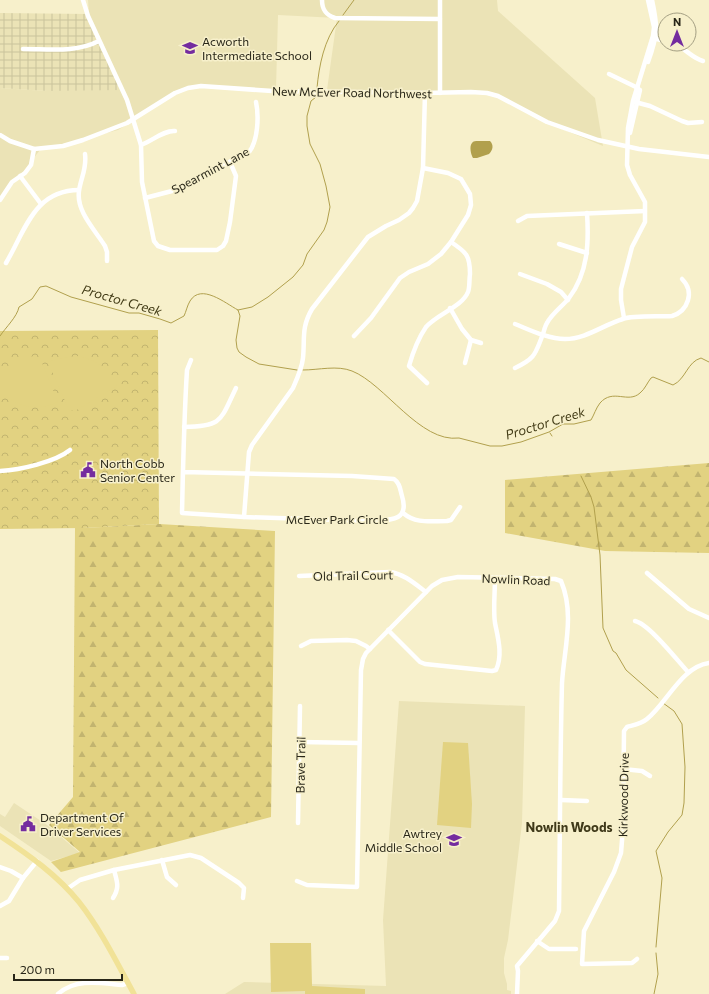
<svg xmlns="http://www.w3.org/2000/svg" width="709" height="994" font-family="Commissioner,sans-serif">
<defs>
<pattern id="industrial-grid" width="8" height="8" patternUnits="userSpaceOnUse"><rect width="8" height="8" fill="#ebe3b6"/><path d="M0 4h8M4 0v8" fill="none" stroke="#cac39c"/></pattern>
<pattern id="forest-firs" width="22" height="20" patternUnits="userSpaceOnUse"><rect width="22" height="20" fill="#e2d281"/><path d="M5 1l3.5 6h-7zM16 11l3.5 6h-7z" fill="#c2b46f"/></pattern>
<pattern id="park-crowns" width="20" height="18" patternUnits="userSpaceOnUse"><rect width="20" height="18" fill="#e2d281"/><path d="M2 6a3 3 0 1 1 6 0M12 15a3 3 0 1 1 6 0" fill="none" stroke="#c2b46f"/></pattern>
</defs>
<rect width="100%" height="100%" fill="#f7f0cb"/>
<g fill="#ebe3b6">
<path d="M88,0H497L498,11L595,98L603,146L562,129L496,96L477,92L327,90L337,18L278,15L276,89L188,87L118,130L40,150L0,201V88L47,91L89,14Z"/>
<path d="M399,701L525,706L522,823L508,940L504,958V973L507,984V990L511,991V994H225L244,982L386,986L383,920Z"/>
<path d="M14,803L47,825L80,853L51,861L0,826V814L5,817Z"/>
</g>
<path fill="url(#industrial-grid)" d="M0,13L89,14L121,90L47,91L0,88Z"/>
<g fill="url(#forest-firs)">
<path d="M709,439V553L605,551L505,533V480L709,463Z"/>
<path d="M159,524L275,531L271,817L61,872L51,862L80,852L49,825L73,797L75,528H83Z"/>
</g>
<path fill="url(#park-crowns)" d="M158,330L159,524L83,528L0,529V331Z"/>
<g fill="#e2d281">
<path d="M33,356L40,358L58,402C35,412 19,407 0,392V377Z"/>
<path d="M79,356C97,361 110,368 117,386L75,411L69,410L48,362C59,358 68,357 79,356Z"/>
<path d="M443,742L468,743L472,804L471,828L437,825Z"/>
<path d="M270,943H311L312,986L365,989V994H305V991L271,992Z"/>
</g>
<path fill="#b1a04d" d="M478,141H490C494,145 493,150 489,154L477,158H473C471,155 469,146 472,143C473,141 476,141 478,141Z"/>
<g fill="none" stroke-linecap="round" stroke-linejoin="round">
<g stroke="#b1a04d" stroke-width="1">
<path d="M343,15L354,0"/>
<path d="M317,88C319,66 324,39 339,21"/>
<path d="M238,310L252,307L268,297L293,277L303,265L307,254L324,230L327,222L330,207L326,186L320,164L310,144L307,126V116L311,101L316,97V95"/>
<path d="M0,336C6,327 17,317 19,307L32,299L40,287L46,286L71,297L129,313H139L160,319L171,323L184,316C186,312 187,306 190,301C201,283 225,303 238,310L240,316L236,340L237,348L239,352L246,357L259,364L297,370"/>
<path d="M303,370C319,370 337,365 352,371C385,384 420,443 459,438L490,446H502L521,442L549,432L563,424H574L591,420C594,415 596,408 600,403C613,388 628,404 640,393C645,389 647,383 651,378L653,377L673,385C686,379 687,362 701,358L709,362"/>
<path d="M550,433L552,436"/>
<path d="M581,476L591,497L594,507L600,555L603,628L613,651L616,653L626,670L658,698"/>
<path d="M656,947L662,878L656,851L668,832L682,815L684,803L685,767L682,724L674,711L663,703"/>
<path d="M654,994L658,974L656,953"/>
</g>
<g stroke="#fff" stroke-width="4.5">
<path d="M83,0L88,16L127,100L141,145L142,182L154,241L158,246L170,250H217L223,246L226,241L230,222L236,176L230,162"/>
<path d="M322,0C322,10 326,15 335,18L440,19"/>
<path d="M653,38L665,41"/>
<path d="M674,44C685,48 692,58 703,61"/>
<path d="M23,49C50,49 75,53 99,41"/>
<path d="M648,62C658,34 658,28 652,0"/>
<path d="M609,74L638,88"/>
<path d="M440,93V0"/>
<path d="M635,102L650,106L682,121L688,123L702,122"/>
<path d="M630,133L640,90"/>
<path d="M0,135L10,141L34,149L63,146L83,140L127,123L175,93L188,88L201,86L272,91L425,93L471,92L487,93L498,96L547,122L598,140L639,149L709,157"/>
<path d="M141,145C152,141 164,130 175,131"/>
<path d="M85,154C87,169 81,177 79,191C76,211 95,230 105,246L107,252V261"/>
<path d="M20,176L41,204"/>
<path d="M145,198L172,191L249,152C258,141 259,116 256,102"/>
<path d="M0,200L12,182L25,173L31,165L34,149"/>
<path d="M518,221L527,216L645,211"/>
<path d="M559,244L587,253"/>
<path d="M6,263C25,231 34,190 79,190"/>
<path d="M520,274L547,284L561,292L568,300"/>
<path d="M450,308L462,329L471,340L481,343"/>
<path d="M624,318L621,300V289L632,247L645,222V202L630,175L627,165L628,128L633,101L653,36L654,27L648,0"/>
<path d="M515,324C530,330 548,339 565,339C586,339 603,325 623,319C633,315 660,317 672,316C688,311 695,292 682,279"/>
<path d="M354,336L371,318L400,278L409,272L428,264L441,254L451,242L468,215L471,205L470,194L461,179L448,173L423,168"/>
<path d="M465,363L471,340"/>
<path d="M515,368C536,358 535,354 543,334C544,331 545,326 547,323C552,313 563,306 569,298C588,273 589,243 587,213"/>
<path d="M427,383L409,366C413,352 417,340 426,327C437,314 462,307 468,292C470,287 469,280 470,274C470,255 466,252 451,242"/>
<path d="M184,427C223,426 220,421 236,388"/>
<path d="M0,471C20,470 55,462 70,450"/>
<path d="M183,472L352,476L394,479C400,483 400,489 402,496C410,522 389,520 370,521L244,517L182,513C183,466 184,418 187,370L191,360"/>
<path d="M403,513C416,524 430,521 447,521L451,520L460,507"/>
<path d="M244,517L249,452L252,445L293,388C297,379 302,368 303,358C305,338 301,328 312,309L368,237L386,226L399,220L409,213L413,208L417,201L423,168L425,93"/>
<path d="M647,573L689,609L709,618"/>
<path d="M299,576L390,572C404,574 414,583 426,592"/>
<path d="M635,621C649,624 677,660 688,672"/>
<path d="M388,630L420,662L425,664L492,671L496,670C503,655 498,638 495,623C493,610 495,592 495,578"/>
<path d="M301,646L311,641L347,640L356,641L366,646L370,649"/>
<path d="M301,742L359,743"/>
<path d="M623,769L642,771L650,776"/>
<path d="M561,800L587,801"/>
<path d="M298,823L300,706"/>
<path d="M162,860L167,877L176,885"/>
<path d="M0,867L11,871L23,878"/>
<path d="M297,881L307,885L357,887L361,670L363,659L366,653L432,586L442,580L458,577L555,579L561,581C575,614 564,649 562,683C560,759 560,835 559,911L555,921L517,966L518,971L517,994"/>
<path d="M67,889L80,880L114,870L190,855L201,858L239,883L244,888L243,898"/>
<path d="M113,898C120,887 117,882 114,870"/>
<path d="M0,906L9,901L23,878L37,861"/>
<path d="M537,941L549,949H576"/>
<path d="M0,958H7"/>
<path d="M637,959L632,963L582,964L584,931L614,872L621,853L623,828L624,731L627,727C634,725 641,724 647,719C667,703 681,667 709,663"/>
<path d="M58,994C76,978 100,983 122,985L128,983"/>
</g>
<path stroke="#f1e297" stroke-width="5.5" d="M0,836C29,855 57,875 79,902C101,930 117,963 134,994"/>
</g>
<defs>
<g id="school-bare" transform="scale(1.2)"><path d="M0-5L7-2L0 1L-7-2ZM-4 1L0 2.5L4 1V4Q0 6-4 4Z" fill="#742c9f" stroke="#f7f0cb" stroke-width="2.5" paint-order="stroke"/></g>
<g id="civic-bare" transform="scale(1.2)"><path d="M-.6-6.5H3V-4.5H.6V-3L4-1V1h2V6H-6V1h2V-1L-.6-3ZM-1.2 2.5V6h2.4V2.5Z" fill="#742c9f" stroke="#f7f0cb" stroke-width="2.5" paint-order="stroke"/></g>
</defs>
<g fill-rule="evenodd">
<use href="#school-bare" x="190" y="48"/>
<use href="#civic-bare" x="88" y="470"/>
<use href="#civic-bare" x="28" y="824"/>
<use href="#school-bare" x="454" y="840"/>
</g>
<g text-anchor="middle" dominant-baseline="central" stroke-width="3" stroke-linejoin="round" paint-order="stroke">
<g font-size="12" fill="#282618" stroke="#f7f0cb" text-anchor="start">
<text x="202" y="41">Acworth<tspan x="202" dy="14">Intermediate School</tspan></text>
<text x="100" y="463">North Cobb<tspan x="100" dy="14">Senior Center</tspan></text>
<text x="40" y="817">Department Of<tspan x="40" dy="14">Driver Services</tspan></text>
<text x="442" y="833" text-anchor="end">Awtrey<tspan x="442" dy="14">Middle School</tspan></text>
</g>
<g font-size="12" fill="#282618" stroke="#f7f0cb">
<text transform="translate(352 92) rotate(1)">New McEver Road Northwest</text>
<text transform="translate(210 170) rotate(-28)">Spearmint Lane</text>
<text x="337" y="519">McEver Park Circle</text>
<text transform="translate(353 575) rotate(-1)">Old Trail Court</text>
<text transform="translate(516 579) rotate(2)">Nowlin Road</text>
<text transform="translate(300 765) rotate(-89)">Brave Trail</text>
<text transform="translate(623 795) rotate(-89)">Kirkwood Drive</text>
</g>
<g font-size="13" font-style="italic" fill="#433c17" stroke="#f7f0cb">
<text transform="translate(122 300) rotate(16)">Proctor Creek</text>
<text transform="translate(545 423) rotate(-17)">Proctor Creek</text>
</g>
<g font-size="13" font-weight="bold" fill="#3f3919" stroke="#f7f0cb">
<text x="569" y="827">Nowlin Woods</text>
</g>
</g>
<g transform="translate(677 32)"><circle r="19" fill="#f7f0cb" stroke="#a49f83"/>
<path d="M0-3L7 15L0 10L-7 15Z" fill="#742c9f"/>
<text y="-6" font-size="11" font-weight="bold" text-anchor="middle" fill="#282618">N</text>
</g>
<path d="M14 974v6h108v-6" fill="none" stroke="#282618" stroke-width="2"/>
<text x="20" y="974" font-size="12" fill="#282618" stroke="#f7f0cb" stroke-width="3" paint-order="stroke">200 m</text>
</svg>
